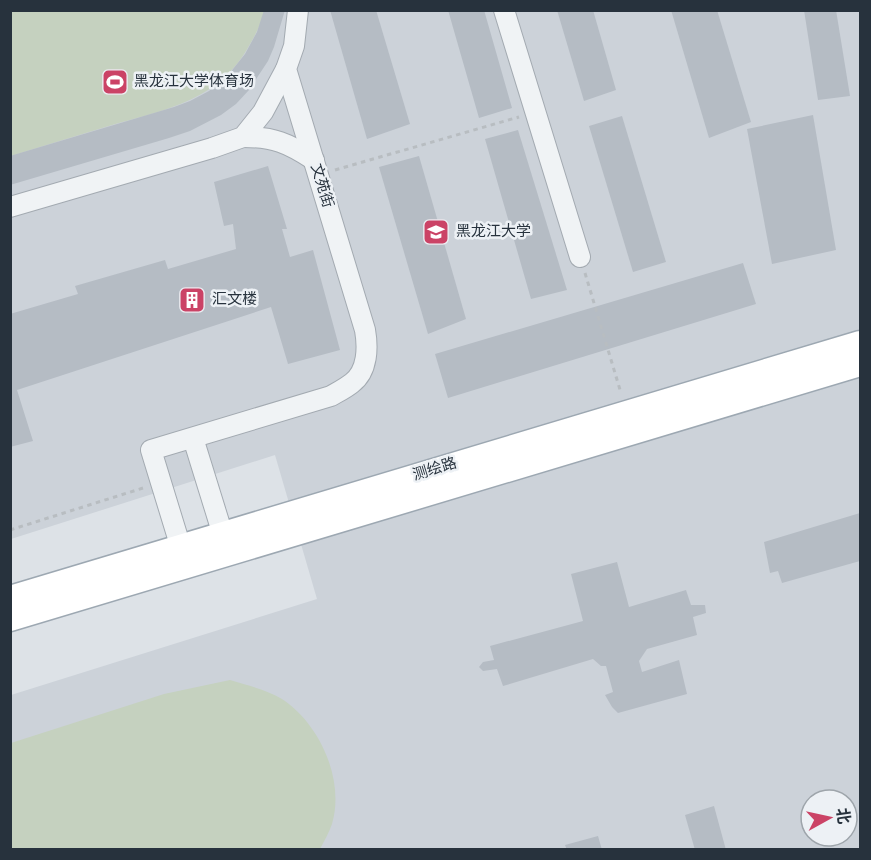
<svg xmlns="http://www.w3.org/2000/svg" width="871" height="860" font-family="Overpass,'Noto Sans SC',sans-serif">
<rect width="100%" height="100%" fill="#dde2e7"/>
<path fill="#ccd2d9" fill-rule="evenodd" d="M11,11H860V849H11V695L317,599L275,455L11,539ZM811,800H847V836H811Z"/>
<g fill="#c5d1bf">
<path d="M10,11H264C262,22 256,34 250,44C220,100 168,109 112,125C78,135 44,146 11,156Z"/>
<path d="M230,680C249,686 265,689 282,699C320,724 345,780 332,824C329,833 324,841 320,849H11V743L164,694Z"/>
</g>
<g fill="#b5bcc4">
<path d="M264,10H285L274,47L268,61L249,90L236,104L221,115L190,131L169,138L10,185V156L174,107L190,101L209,91L229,74L245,54L257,32Z"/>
<path d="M330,10H376L410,124L367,139Z"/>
<path d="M448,10H484L512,108L479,118Z"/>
<path d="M557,10H593L616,90L584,101Z"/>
<path d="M671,10H717L751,122L709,138Z"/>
<path d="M804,10H836L850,96L818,100Z"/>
<path d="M813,115L836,250L772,264L747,129Z"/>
<path d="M622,116L666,262L633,272L589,126Z"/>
<path d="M518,130L567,290L531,299L485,139Z"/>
<path d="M419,156L466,319L428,334L379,167Z"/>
<path d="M268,166L287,229H282L290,257L313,250L340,350L288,364L271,307L17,390L33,441L10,447V314L78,294L75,286L165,260L168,269L236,249L233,224L224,226L214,182Z"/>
<path d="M743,263L756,304L448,398L435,354Z"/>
<path d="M860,513V561L782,583L778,571L770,573L764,542Z"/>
<path d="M617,562L629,607L686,590L691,605H705L706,613L693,617L697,635L647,649L639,661L642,672L679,660L687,694L618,713L612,707L605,695L613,692L606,666H601L593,659L503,686L497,669L483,671L479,667L483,662L494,660L490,646L583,621L571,574Z"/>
<path d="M714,806L726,850H695L685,815Z"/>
<path d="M598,836L602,850H567L565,845Z"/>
</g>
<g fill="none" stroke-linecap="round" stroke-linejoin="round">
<g stroke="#a3aab1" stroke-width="22">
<g id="minor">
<path d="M504,10L580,257"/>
<path d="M243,137C274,137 288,143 314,160"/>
<path d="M10,207L212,148L243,137L263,112L286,69"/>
<path d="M193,438L223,535"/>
<path d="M181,548L151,450L331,396C338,392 346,388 352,383C368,371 368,347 365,330L286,69L294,46L298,10"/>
</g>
</g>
<g stroke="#9da8b2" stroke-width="27">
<g id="major">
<path d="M10,598L860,343"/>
<path d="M10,619L860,364"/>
</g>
</g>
<g stroke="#b8bdc1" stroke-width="3" stroke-dasharray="4.5 4.5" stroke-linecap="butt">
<path d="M335,170L519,117"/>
<path d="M585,273L621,393"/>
<path d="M10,530L143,488"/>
</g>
<use href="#minor" stroke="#f0f3f5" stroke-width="20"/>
<use href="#major" stroke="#fff" stroke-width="24"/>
</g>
<defs>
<g id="stadium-square" transform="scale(1.35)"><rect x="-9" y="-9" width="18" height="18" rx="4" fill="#cb4366" stroke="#edf1f5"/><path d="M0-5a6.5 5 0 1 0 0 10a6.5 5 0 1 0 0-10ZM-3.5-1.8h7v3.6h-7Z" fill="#fff"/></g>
<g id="university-square" transform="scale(1.35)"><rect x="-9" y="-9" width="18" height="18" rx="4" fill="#cb4366" stroke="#edf1f5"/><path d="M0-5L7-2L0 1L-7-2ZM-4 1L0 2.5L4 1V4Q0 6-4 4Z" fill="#fff"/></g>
<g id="building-square" transform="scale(1.35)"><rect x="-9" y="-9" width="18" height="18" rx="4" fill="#cb4366" stroke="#edf1f5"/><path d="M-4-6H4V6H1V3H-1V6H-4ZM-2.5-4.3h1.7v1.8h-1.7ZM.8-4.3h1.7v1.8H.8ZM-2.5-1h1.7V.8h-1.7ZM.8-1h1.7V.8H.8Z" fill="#fff"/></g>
</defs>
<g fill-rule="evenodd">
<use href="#stadium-square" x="115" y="82"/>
<use href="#university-square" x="436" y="232"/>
<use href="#building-square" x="192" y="300"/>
</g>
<g text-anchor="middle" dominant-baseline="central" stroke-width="5" stroke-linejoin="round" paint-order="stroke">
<g font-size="15" fill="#27323d" stroke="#edf1f5" text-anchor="start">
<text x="134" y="82">黑龙江大学体育场</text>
<text x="456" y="232">黑龙江大学</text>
<text x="212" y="300">汇文楼</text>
</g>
<g font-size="15" fill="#27323d" stroke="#edf1f5">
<text transform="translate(321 186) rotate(73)">文苑街</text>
<text transform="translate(435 470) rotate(-17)">测绘路</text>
</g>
</g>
<rect width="871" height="860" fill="none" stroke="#27323d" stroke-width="24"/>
<g transform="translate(829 818) rotate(82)"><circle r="28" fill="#edf1f5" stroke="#9ea5ab" stroke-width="1.5"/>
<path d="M0-4.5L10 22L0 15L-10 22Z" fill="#cb4366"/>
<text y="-9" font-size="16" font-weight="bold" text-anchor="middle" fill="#27323d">北</text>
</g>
</svg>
